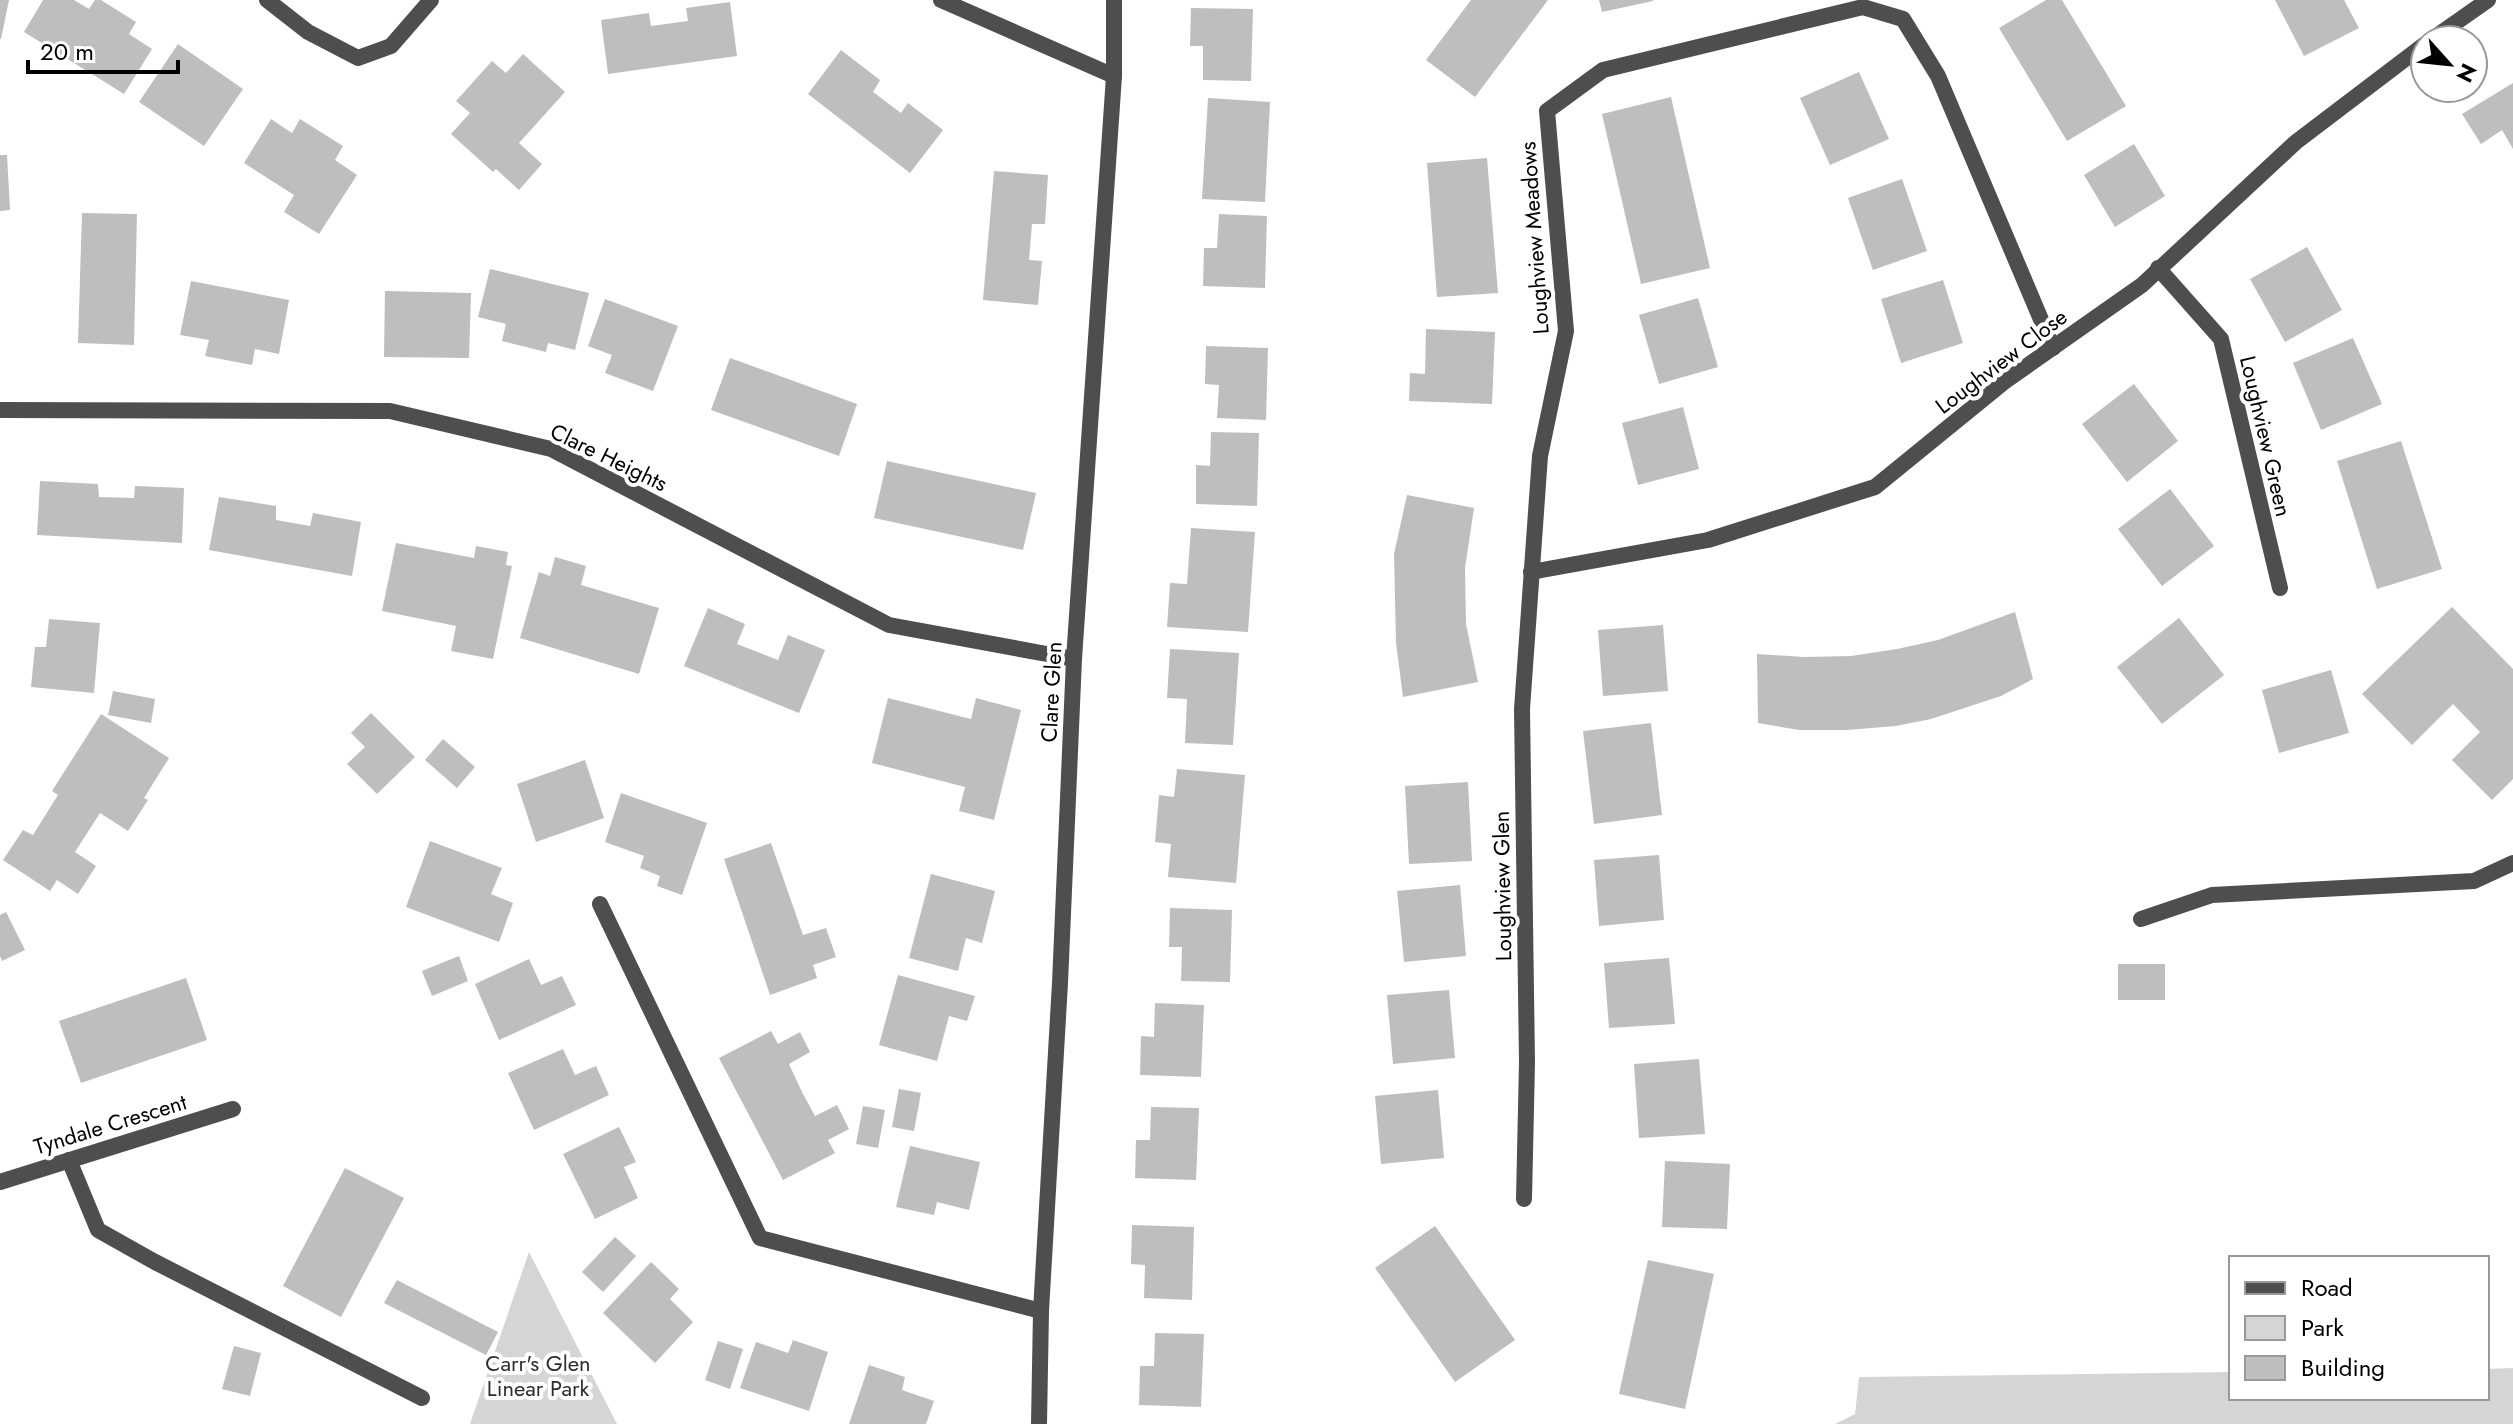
<svg xmlns="http://www.w3.org/2000/svg" width="2513" height="1424" font-family="Jost,sans-serif">
<rect width="100%" height="100%" fill="#fff"/>
<g fill="#d5d5d5">
<path d="M529,1252L617,1424H470Z"/>
<path d="M2513,1368V1424H1835L1855,1414L1859,1377L2231,1372V1398H2487V1369Z"/>
</g>
<g fill="#bebebe">
<path d="M0,0H9L1,39H0Z"/>
<path d="M43,0H74L89,9L95,0H101L136,22L129,34L152,49L124,94L24,32Z"/>
<path d="M1471,0H1548L1475,97L1426,60Z"/>
<path d="M1599,0H1653V1L1602,12Z"/>
<path d="M2046,0H2062L2126,106L2067,141L1999,28Z"/>
<path d="M2275,0H2344L2359,28L2304,56Z"/>
<path d="M730,2L737,56L608,74L601,20L649,13L651,26L688,21L686,8Z"/>
<path d="M1191,8L1253,9L1251,81L1203,80V46H1190Z"/>
<path d="M178,44L243,89L204,146L139,102Z"/>
<path d="M841,50L880,80L873,92L901,113L908,103L943,130L910,173L808,94Z"/>
<path d="M523,54L565,92L519,143L542,164L519,190L496,169L493,172L451,134L470,113L456,101L492,61L506,73Z"/>
<path d="M1859,72L1889,139L1830,165L1800,98Z"/>
<path d="M2513,83V149L2502,130L2481,144L2462,114Z"/>
<path d="M1671,97L1710,268L1641,284L1602,114Z"/>
<path d="M1208,98L1270,102L1265,202L1202,199Z"/>
<path d="M271,119L292,133L300,119L343,146L335,160L357,175L319,234L284,212L294,195L244,163Z"/>
<path d="M2134,144L2165,196L2115,227L2084,175Z"/>
<path d="M0,155H7L10,210L0,211Z"/>
<path d="M1487,158L1498,293L1437,297L1427,163Z"/>
<path d="M994,171L1048,175L1045,224H1032L1029,260L1042,261L1038,305L983,300Z"/>
<path d="M1902,179L1927,251L1873,270L1848,198Z"/>
<path d="M82,213L137,214L134,345L78,343Z"/>
<path d="M1219,214L1267,216L1265,288L1203,286L1204,248H1217Z"/>
<path d="M2307,247L2342,310L2285,342L2250,279Z"/>
<path d="M490,269L589,293L575,350L548,343L546,352L502,341L506,324L478,317Z"/>
<path d="M1943,280L1963,343L1901,363L1881,299Z"/>
<path d="M191,281L289,300L279,354L255,349L252,365L205,356L209,340L180,335Z"/>
<path d="M385,291L471,293L469,358L384,357Z"/>
<path d="M1698,298L1718,367L1659,384L1639,315Z"/>
<path d="M605,299L678,326L653,391L605,373L612,355L588,346Z"/>
<path d="M1426,329L1495,332L1492,404L1409,401L1410,373L1425,374Z"/>
<path d="M2353,338L2382,404L2321,430L2293,363Z"/>
<path d="M1206,346L1268,348L1266,420L1217,418L1219,385L1205,384Z"/>
<path d="M730,358L857,404L839,456L711,410Z"/>
<path d="M2134,384L2178,441L2127,482L2082,424Z"/>
<path d="M1683,407L1699,469L1638,485L1622,423Z"/>
<path d="M1211,432L1259,433L1257,506L1196,504V465L1210,466Z"/>
<path d="M2401,441L2442,569L2377,589L2337,461Z"/>
<path d="M887,461L1036,493L1023,550L874,518Z"/>
<path d="M40,481L98,484L99,497L134,498L135,486L184,488L182,543L37,535Z"/>
<path d="M2170,489L2214,546L2162,586L2118,529Z"/>
<path d="M1407,495L1474,508L1465,568L1466,624L1478,682L1403,697L1396,643L1394,554Z"/>
<path d="M219,497L276,506V520L310,526L313,513L361,522L352,576L209,550Z"/>
<path d="M1191,528L1255,532L1248,632L1167,627L1170,583L1187,584Z"/>
<path d="M396,543L474,558L476,546L508,552L506,565L512,566L493,659L451,651L456,626L382,611Z"/>
<path d="M555,557L586,566L581,585L659,608L639,674L520,638L539,572L550,576Z"/>
<path d="M2452,607L2513,669V779L2492,800L2452,760L2480,732L2453,704L2412,745L2362,694Z"/>
<path d="M708,608L745,624L737,644L778,660L788,635L825,650L799,713L684,666Z"/>
<path d="M2015,612L2033,679L2001,696L1931,719L1896,726L1847,730H1799L1758,723L1757,654L1804,657L1851,656L1897,649L1938,640Z"/>
<path d="M2179,618L2224,675L2162,724L2117,667Z"/>
<path d="M49,619L100,623L94,693L31,687L35,647H46Z"/>
<path d="M1663,625L1668,691L1603,696L1598,630Z"/>
<path d="M1170,649L1239,653L1233,745L1185,743L1187,699L1167,698Z"/>
<path d="M2331,670L2349,733L2279,753L2262,690Z"/>
<path d="M113,691L155,699L151,723L108,715Z"/>
<path d="M888,698L971,719L976,698L1021,710L994,820L959,811L965,787L872,763Z"/>
<path d="M371,713L415,757L377,794L347,764L365,747L351,733Z"/>
<path d="M101,714L169,758L144,798L148,800L128,831L100,813L75,852L96,866L78,894L57,880L50,891L3,860L23,830L33,835L58,795L52,791Z"/>
<path d="M1651,723L1662,815L1594,824L1583,731Z"/>
<path d="M443,739L475,767L457,788L425,760Z"/>
<path d="M585,760L604,818L536,842L517,784Z"/>
<path d="M1177,769L1245,775L1236,883L1168,877L1171,844L1155,842L1159,795L1174,797Z"/>
<path d="M1468,782L1472,861L1409,864L1405,786Z"/>
<path d="M621,793L707,823L682,895L657,886L660,876L640,868L644,856L605,842Z"/>
<path d="M430,841L502,868L491,894L513,903L499,942L406,907Z"/>
<path d="M771,843L803,935L826,928L836,957L813,965L817,978L770,995L724,859Z"/>
<path d="M1659,855L1664,920L1599,926L1594,860Z"/>
<path d="M931,874L995,891L982,943L966,938L958,971L909,958Z"/>
<path d="M1460,885L1466,956L1404,962L1397,891Z"/>
<path d="M1170,908L1232,910L1230,982L1181,981L1182,947H1169Z"/>
<path d="M6,912L25,950L2,961L0,956V915Z"/>
<path d="M459,956L468,981L432,996L422,971Z"/>
<path d="M1669,958L1675,1024L1609,1028L1604,963Z"/>
<path d="M529,959L541,985L562,976L576,1005L499,1040L475,984Z"/>
<rect x="2118" y="964" width="47" height="36"/>
<path d="M898,975L975,996L967,1021L949,1016L937,1061L879,1045Z"/>
<path d="M186,978L207,1040L81,1083L59,1021Z"/>
<path d="M1449,990L1455,1058L1393,1064L1387,995Z"/>
<path d="M1155,1003L1204,1005L1201,1077L1140,1075L1141,1036L1154,1037Z"/>
<path d="M771,1031L778,1044L800,1032L810,1052L789,1064L802,1092L815,1116L837,1105L849,1129L828,1140L835,1153L783,1180L719,1058Z"/>
<path d="M563,1049L575,1075L596,1066L609,1095L534,1130L508,1073Z"/>
<path d="M1699,1059L1705,1134L1639,1138L1634,1064Z"/>
<path d="M899,1089L921,1093L914,1131L892,1127Z"/>
<path d="M1438,1090L1444,1158L1381,1164L1375,1096Z"/>
<path d="M863,1106L885,1110L878,1148L856,1144Z"/>
<path d="M1151,1107L1199,1108L1196,1180L1135,1178L1136,1140H1150Z"/>
<path d="M619,1127L636,1162L624,1167L638,1198L595,1219L563,1154Z"/>
<path d="M910,1146L980,1162L969,1210L937,1202L934,1215L896,1207Z"/>
<path d="M1665,1161L1730,1164L1727,1229L1662,1227Z"/>
<path d="M345,1168L404,1198L341,1317L283,1286Z"/>
<path d="M1132,1225L1194,1227L1192,1300L1144,1298L1145,1265L1131,1264Z"/>
<path d="M1435,1226L1515,1340L1455,1382L1375,1268Z"/>
<path d="M615,1237L636,1256L603,1292L582,1272Z"/>
<path d="M1648,1260L1714,1274L1685,1409L1619,1394Z"/>
<path d="M651,1262L679,1289L670,1299L693,1322L655,1363L603,1313Z"/>
<path d="M397,1280L498,1332L486,1355L384,1303Z"/>
<path d="M1155,1333L1204,1334L1201,1407L1139,1405L1140,1366H1154Z"/>
<path d="M793,1340L828,1352L809,1411L740,1388L756,1342L788,1353Z"/>
<path d="M718,1341L743,1349L730,1389L705,1380Z"/>
<path d="M234,1346L261,1353L250,1396L222,1389Z"/>
<path d="M869,1365L905,1377L902,1390L934,1401L926,1424H849Z"/>
</g>
<g fill="none" stroke-linecap="round" stroke-linejoin="round">
<path stroke="#4e4e4e" stroke-width="16" d="M2141,919L2212,895L2474,881L2513,863"/>
<g stroke="#4e4e4e" stroke-width="16">
<path d="M267,0L308,32L358,58L391,46L431,0"/>
<path d="M941,0L1114,76"/>
<path d="M2431,40L2488,0"/>
<path d="M2158,268L2221,339L2280,588"/>
<path d="M0,410L390,411L551,449L889,625L1074,659"/>
<path d="M1531,572L1708,540L1875,487L2004,382L2142,285L2296,142L2425,44"/>
<path d="M600,904L760,1238L1041,1311"/>
<path d="M69,1160L98,1230L155,1262L422,1398"/>
<path d="M0,1182L233,1109"/>
<path d="M1524,1199L1527,1062L1522,709L1540,456L1566,331L1547,111L1603,70L1863,7L1903,19L1938,76L2053,348"/>
<path d="M1039,1424L1041,1311L1060,983L1074,659L1114,76V0"/>
</g>
</g>
<g text-anchor="middle" dominant-baseline="central" stroke-width="8" stroke-linejoin="round" paint-order="stroke">
<g font-size="22" fill="#000" stroke="#fff">
<text transform="translate(1534 238) rotate(-94)">Loughview Meadows</text>
<text transform="translate(2001 361) rotate(-37)">Loughview Close</text>
<text transform="translate(2266 436) rotate(77)">Loughview Green</text>
<text transform="translate(609 457) rotate(26)">Clare Heights</text>
<text transform="translate(1051 692) rotate(-87)">Clare Glen</text>
<text transform="translate(1502 886) rotate(-91)">Loughview Glen</text>
<text transform="translate(110 1124) rotate(-17)">Tyndale Crescent</text>
</g>
<g font-size="22" fill="#2c2c2c" stroke="#fff">
<text x="538" y="1363">Carr's Glen<tspan x="538" dy="25">Linear Park</tspan></text>
</g>
</g>
<rect x="2229" y="1256" width="260" height="144" fill="#ffffff" stroke="#999999" stroke-width="2"/>
<rect x="2245" y="1282" width="40" height="12" fill="#4e4e4e" stroke="#999999" stroke-width="2"/>
<text x="2301" y="1296" font-size="24" fill="#000000">Road</text>
<rect x="2245" y="1316" width="40" height="24" fill="#d5d5d5" stroke="#999999" stroke-width="2"/>
<text x="2301" y="1336" font-size="24" fill="#000000">Park</text>
<rect x="2245" y="1356" width="40" height="24" fill="#bebebe" stroke="#999999" stroke-width="2"/>
<text x="2301" y="1376" font-size="24" fill="#000000">Building</text>
<g transform="translate(2449 64) rotate(117)"><circle r="38" fill="#ffffff" stroke="#999999" stroke-width="2"/>
<path d="M0-6L14 30L0 20L-14 30Z" fill="#000000"/>
<text y="-12" font-size="22" font-weight="bold" text-anchor="middle" fill="#000000">N</text>
</g>
<path d="M28 60v12h150v-12" fill="none" stroke="#000000" stroke-width="4"/>
<text x="40" y="60" font-size="24" fill="#000000" stroke="#ffffff" stroke-width="6" paint-order="stroke">20 m</text>
</svg>
